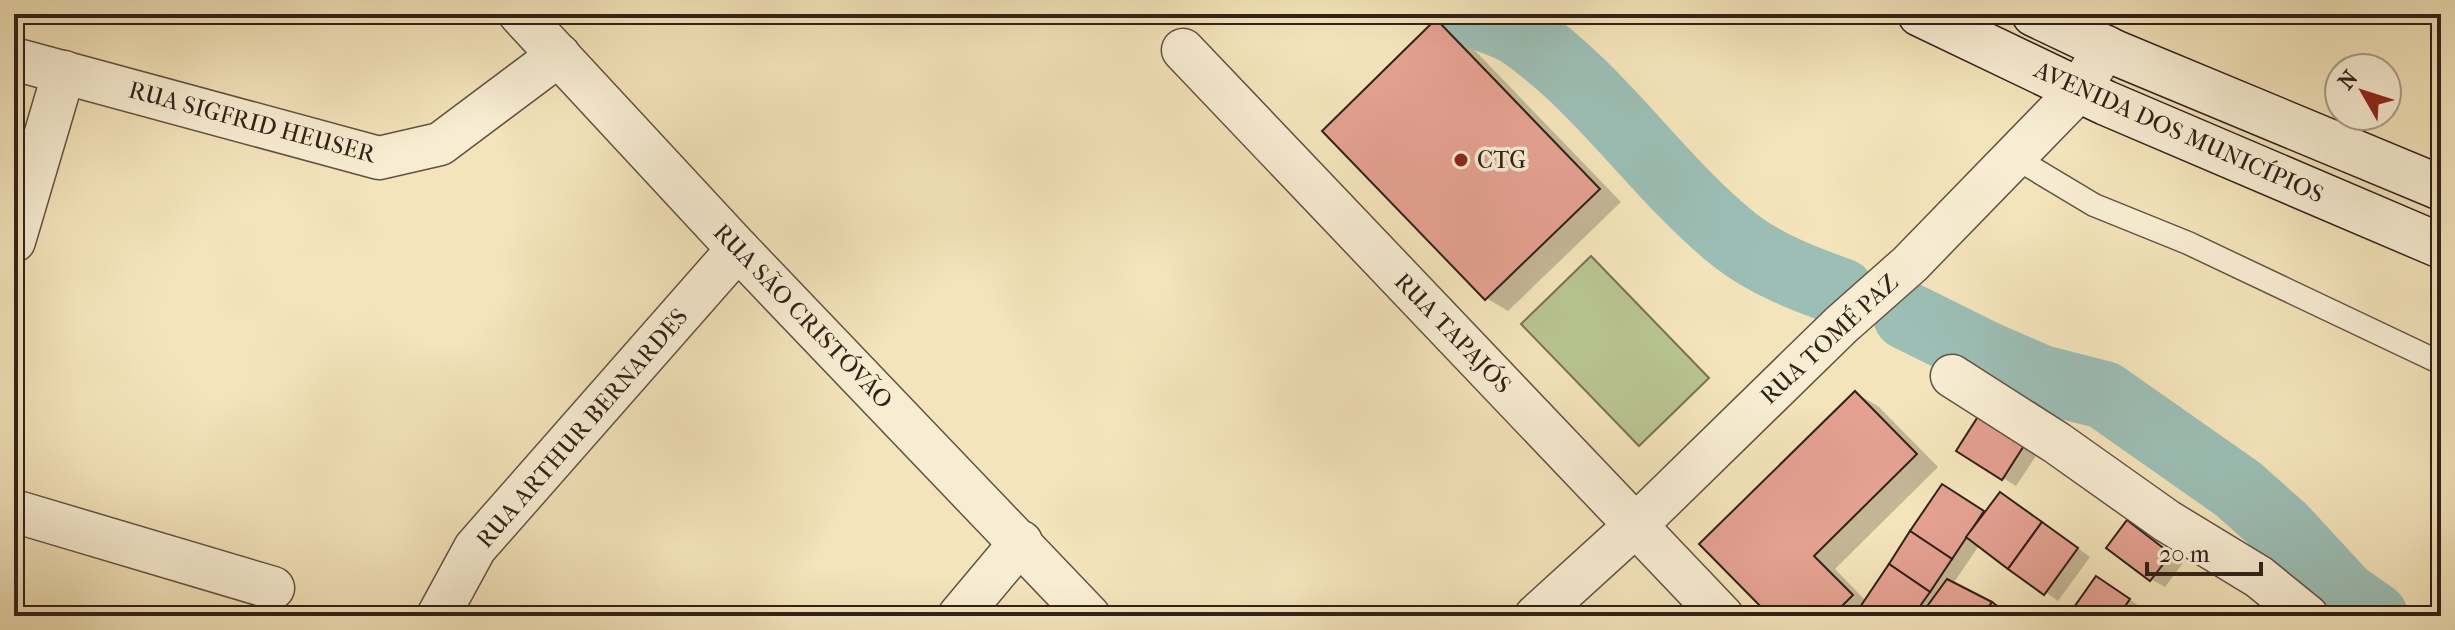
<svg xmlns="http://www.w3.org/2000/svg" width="2455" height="630" font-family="'IM FELL French Canon',serif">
<rect width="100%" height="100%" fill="#f4e4bb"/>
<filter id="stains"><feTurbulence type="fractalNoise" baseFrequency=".0025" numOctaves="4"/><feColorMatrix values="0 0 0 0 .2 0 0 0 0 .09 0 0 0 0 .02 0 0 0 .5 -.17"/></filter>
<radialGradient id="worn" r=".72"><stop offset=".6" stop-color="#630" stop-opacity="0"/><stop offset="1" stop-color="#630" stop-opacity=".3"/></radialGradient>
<path fill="#b9c592" stroke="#767356" stroke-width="2" d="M1591,256L1709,378L1639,446L1521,324Z"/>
<g fill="#0003">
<path d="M1437,21L1459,34L1621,202L1508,311L1486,298Z"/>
<path d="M1855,393L1878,406L1938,467L1835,569L1866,601L1957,494L1986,514L2014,502L2090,557L2058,601L1980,544L1953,584L2011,616H1773Z"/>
<path d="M1979,417L2038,453L2016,486L2003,478Z"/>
<path d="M2127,523L2183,563L2165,587L2151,579Z"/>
<path d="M2110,586L2142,608L2137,616H2083Z"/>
</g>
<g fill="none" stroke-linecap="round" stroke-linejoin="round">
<g stroke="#9cbeb5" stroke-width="68">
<path d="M1475,14C1490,20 1507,25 1520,33C1603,90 1658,179 1736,241C1767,265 1805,279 1841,292"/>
<path d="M1907,316L1988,356L2041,379L2104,395L2238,489L2283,529L2344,595L2374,616"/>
</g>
</g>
<g fill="#e4a191" stroke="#322119" stroke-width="2">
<path d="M1436,19L1600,189L1485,300L1322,131Z"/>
<path d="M1855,391L1917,454L1814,556L1853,595L1832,616H1770L1699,544Z"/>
<path d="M1979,415L2025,444L2002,480L1956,451Z"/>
<path d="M1942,484L1984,511L1952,559L1910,531Z"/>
<path d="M2000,492L2042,522L2008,569L1966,537Z"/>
<path d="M2127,520L2171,554L2150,581L2106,548Z"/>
<path d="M2042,522L2078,548L2044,595L2008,569Z"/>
<path d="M1910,531L1952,559L1930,592L1889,564Z"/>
<path d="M1889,564L1930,592L1913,616H1854Z"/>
<path d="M2096,576L2130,599L2118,616H2080L2072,610Z"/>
<path d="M1947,579L1992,602L1983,616H1920Z"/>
<path d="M1992,602L2011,616H1983Z"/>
</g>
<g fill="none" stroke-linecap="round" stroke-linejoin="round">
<g stroke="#625242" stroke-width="25">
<path id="service" d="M2014,157L2094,205L2188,243L2441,363"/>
</g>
<g stroke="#625242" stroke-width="45">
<g id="minor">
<path d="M520,14L738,249L1089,616"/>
<path d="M1183,50L1722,616"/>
<path d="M14,59L379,158L440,144L559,55"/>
<path d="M14,241L64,72"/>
<path d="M1952,376L2057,443L2167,521L2259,577L2307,616"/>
<path d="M14,511L273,588"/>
<path d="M438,616L475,548L738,249"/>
<path d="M959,616L1021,542"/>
<path d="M1536,616L1636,525L1841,325L1910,264L2079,90L2106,47"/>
</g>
</g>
<g stroke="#322119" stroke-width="47">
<g id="secondary">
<path d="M1920,14L2106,103L2441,246"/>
<path d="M2034,14L2116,53L2441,188"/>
</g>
</g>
<use href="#service" stroke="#f8edd3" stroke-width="22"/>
<use href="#minor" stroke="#f8edd3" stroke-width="42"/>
<use href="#secondary" stroke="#f8edd3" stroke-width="44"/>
</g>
<circle fill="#8f2418" stroke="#f8edd3" stroke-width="3" cx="1461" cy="160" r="8"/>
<g text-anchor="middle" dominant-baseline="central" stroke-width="7" stroke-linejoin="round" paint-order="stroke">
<g font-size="24" fill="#322119" stroke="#f8edd3">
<text transform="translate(252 122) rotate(15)">RUA SIGFRID HEUSER</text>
<text transform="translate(2179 132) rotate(24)">AVENIDA DOS MUNICÍPIOS</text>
<text transform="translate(803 316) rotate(46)">RUA SÃO CRISTÓVÃO</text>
<text transform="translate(1453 333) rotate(46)">RUA TAPAJÓS</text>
<text transform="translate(1829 339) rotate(-43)">RUA TOMÉ PAZ</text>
<text transform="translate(582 428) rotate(-49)">RUA ARTHUR BERNARDES</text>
</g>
<g font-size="24" fill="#322119" stroke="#f8edd3" text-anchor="start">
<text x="1477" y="160">CTG</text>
</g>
</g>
<rect width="2455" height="630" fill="none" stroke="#f4e4bb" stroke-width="48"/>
<rect x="16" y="16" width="2423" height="598" fill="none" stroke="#322119" stroke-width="4"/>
<rect x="24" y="24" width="2407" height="582" fill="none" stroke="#322119" stroke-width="2"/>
<g transform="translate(2363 92) rotate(309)"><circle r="38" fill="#f8edd3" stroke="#a99b89" stroke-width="2"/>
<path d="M0-6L14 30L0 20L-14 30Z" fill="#8f2418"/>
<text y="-12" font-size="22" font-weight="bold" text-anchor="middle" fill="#322119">N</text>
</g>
<path d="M2147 562v12h114v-12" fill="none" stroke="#322119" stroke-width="4"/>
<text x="2159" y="562" font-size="24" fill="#322119" stroke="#f8edd3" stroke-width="6" paint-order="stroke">20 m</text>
<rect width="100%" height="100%" filter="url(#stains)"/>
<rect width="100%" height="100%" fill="url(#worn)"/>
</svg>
